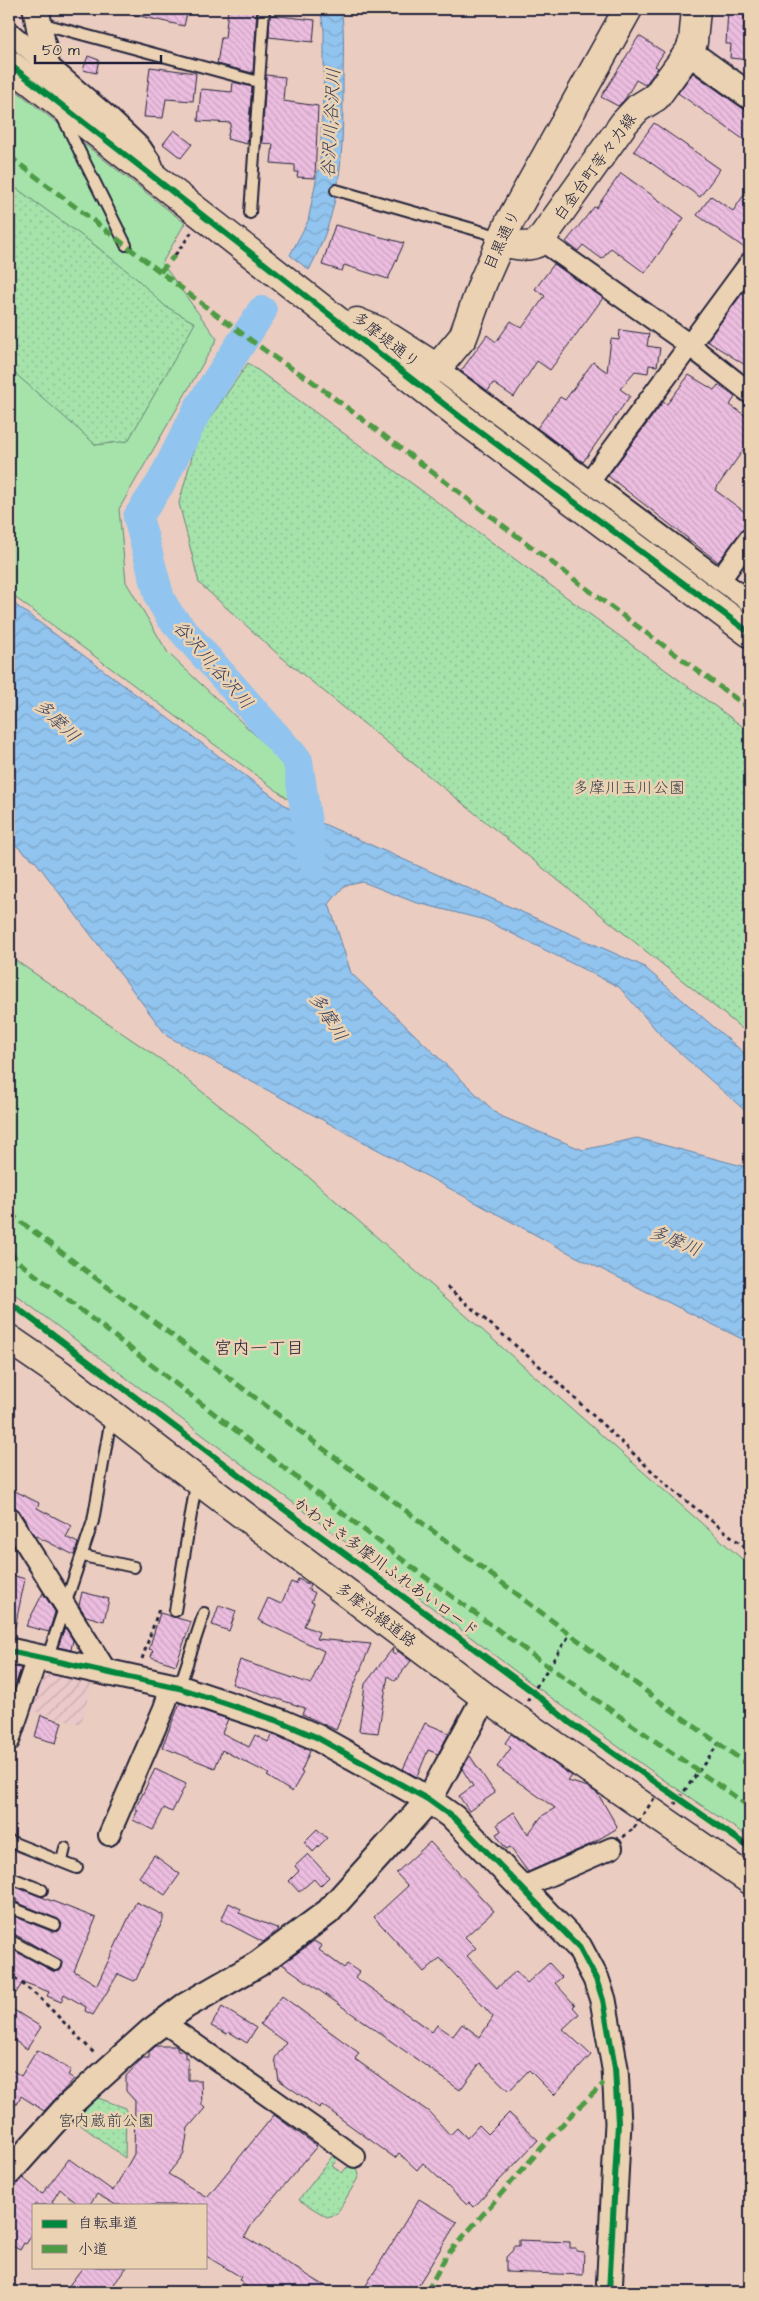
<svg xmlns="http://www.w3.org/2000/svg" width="759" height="2301" font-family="'Architects Daughter','Klee One',sans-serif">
<defs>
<pattern id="industrial-furrows" width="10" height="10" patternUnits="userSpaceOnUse" patternTransform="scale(1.25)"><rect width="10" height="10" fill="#ebc8c9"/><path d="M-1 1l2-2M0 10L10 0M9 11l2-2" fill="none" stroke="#c9acae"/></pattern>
<pattern id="park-dots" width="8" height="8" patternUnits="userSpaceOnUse" patternTransform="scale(1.25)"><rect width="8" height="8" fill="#a5e3ab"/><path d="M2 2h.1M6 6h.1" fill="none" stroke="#8ec294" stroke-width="1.8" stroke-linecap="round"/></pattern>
<pattern id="water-waves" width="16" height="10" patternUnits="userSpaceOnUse" patternTransform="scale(1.25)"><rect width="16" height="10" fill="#91c4ee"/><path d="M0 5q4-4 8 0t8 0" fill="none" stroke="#7da8cd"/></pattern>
<pattern id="building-back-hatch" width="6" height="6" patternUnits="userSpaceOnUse" patternTransform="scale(1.25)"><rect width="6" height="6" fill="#ecbddf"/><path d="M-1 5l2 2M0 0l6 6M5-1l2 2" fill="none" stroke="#caa2c0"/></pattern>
</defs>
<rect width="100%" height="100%" fill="#ebccc0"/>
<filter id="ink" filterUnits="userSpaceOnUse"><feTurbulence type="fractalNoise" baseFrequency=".02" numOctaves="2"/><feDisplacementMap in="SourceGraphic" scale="10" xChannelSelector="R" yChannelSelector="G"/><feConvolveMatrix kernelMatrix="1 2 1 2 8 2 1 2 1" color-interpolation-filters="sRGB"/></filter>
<g filter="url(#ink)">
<path fill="#ebc8c9" d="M706,9H750V77L705,46Z"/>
<path fill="url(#industrial-furrows)" d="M39,1670L93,1681L81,1724L25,1709Z"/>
<g fill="#a5e3ab" stroke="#648273">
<path d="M9,85L185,223L162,263L217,339L119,509L126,582L168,653L286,764L296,796L291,801L9,593Z"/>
<path d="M9,956L166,1063L303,1172L750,1566V1838L661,1778L523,1677L371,1561L9,1290Z"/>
</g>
<g fill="url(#park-dots)" stroke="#648273">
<path d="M9,183L96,246L137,279L165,306L195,323L128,441L96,445L9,368Z"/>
<path d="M248,363L750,732V1035L280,656L199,583L179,503L198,435Z"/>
<path d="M98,2098L126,2108L125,2158L74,2120Z"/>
<path d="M334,2154L336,2161L332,2166L342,2173L346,2168L352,2166L358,2170L359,2176L337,2214L327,2217L299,2200Z"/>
</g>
<g fill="url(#water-waves)" stroke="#6583a6">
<path d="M320,9H341C345,32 343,57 343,81C343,152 343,206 309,270L290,255L308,221L320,160L324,76V30Z"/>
<path d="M9,600L290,809L643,966L750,1058V1115L664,1039L619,987L485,920L414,902L363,882L344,886L329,904L351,973L498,1115L583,1150L637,1138L746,1167L750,1166V1343L573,1255L167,1036L36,862L9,840Z"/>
</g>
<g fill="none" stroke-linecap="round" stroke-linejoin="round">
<path stroke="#91c4ee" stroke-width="30" d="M262,311L198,409L162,481L138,517L160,599L170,616L298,761L312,858"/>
</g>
<g fill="url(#building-back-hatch)" stroke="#22223b">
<path d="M132,9H188L184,26L131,14Z"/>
<path d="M228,9H257L253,73L217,64L221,38H225Z"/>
<path d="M728,9H745L743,33L750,34V60L730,58L731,44H726Z"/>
<path d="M270,15L315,20L313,42L269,37Z"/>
<path d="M639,36L664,52L655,66L658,68L645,85L636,80L625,99L618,106L601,97Z"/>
<path d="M88,56L99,60L96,73L83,70Z"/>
<path d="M150,67L196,73L193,101L166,99L163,118L144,117Z"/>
<path d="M693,73L742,108L750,110V144L678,93Z"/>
<path d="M266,75L285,77L283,101L318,106L315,178L297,177L298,172H295V165L271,163L273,144L262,143Z"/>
<path d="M233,82L252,87L247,144L227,139L231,123L198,121L201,89L232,92Z"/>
<path d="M654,123L720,169L700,197L634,151Z"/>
<path d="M174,130L192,144L181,158L163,144Z"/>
<path d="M621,173L684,218L645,273L611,248L602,259L583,245L578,251L566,242L594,207L596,208Z"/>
<path d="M750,186V251H749L697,215L711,196L733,211Z"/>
<path d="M335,225L404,243L388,279L344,265L342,271L322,265Z"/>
<path d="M554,264L603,298L550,370L537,361L514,397L493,383L488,391L461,371L487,335L496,342L511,321L522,328L545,296L535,289Z"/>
<path d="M750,283V368L707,341Z"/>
<path d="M620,330L649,334L647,346L660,348L657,366L649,365L648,373L635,371L620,389L630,396L583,462L537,428L560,397L565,400L593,362L607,372L611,339L619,340Z"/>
<path d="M689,375L714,390L718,385L735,397L730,405L750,419V454L744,449L715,490L750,516V520L718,562L608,476L663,402L667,404Z"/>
<path d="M13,1490L39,1503L37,1508L72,1526L66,1537L78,1543L74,1555L34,1535L19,1510L9,1505V1497Z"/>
<path d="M9,1574L25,1579L15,1627L9,1626Z"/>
<path d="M298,1579L310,1585L308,1589L315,1593L311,1602L314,1603L304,1626L319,1632L316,1639L371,1644L336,1730L302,1714L305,1708L232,1684L240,1660L311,1684L324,1651L258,1620L268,1598L281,1604L291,1582L296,1584Z"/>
<path d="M82,1592L109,1599L104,1621L86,1616L79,1605Z"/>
<path d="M43,1593L55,1612L49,1632L26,1626Z"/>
<path d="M219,1605L236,1611L229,1631L212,1625Z"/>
<path d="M160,1613L191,1622L176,1665L151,1657L153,1650L149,1649Z"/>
<path d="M65,1627L73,1640L71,1650L58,1647Z"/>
<path d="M393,1648L392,1653L395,1655L398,1651L411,1661L395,1681L388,1676L378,1733L359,1731L365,1684Z"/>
<path d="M9,1666L21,1668L9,1705Z"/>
<path d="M180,1703L228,1719L222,1733L249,1747L255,1735L268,1742L272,1734L310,1751L301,1772L303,1773L292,1792L267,1776L269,1774L222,1750L215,1768L162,1747Z"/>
<path d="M41,1715L62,1722L56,1743L35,1737Z"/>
<path d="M425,1723L449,1733L438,1754L428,1750L417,1777L403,1769Z"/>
<path d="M511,1734L572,1776L568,1781L588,1787L598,1794L617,1826L616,1829L589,1845L528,1872L510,1847L506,1849L496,1834L501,1831L497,1824L514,1812L528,1834L542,1816L555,1808L497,1767L511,1748L505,1743Z"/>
<path d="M470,1756L495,1793L469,1811L459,1796L473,1786L462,1769Z"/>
<path d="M155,1769L186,1784L172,1812L164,1808L153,1830L133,1820L138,1810L135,1809Z"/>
<path d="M317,1829L327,1838L313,1852L304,1842Z"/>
<path d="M430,1842L494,1911L465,1937L476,1948L467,1956L497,1988L516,1971L527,1983L549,1963L562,1977L555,1983L575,2005L573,2007L579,2014L563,2029L591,2055L554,2095L529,2070L509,2091L480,2063L460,2090L282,1964L314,1941L322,1946L319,1950L344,1968L347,1964L359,1972L355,1977L432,2032L437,2025L453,2036L462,2024L480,2037L493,2017L440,1958L424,1972L374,1917L408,1886L396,1873Z"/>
<path d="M308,1854L329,1877L320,1886L314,1879L299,1892L289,1881L299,1871L295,1866Z"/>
<path d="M154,1855L180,1874L165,1895L139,1877Z"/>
<path d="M13,1886L96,1918L74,1971L97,1985L136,1902L163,1915V1920L136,1980L134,1981L118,1974L93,2015L85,2011L86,2007L64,1994L61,2002L47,1996L49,1992L23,1982L9,2004V1962L13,1950L53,1971H60L63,1965L59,1959L9,1931L11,1915L53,1932L59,1931L62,1924L58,1919L16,1902L17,1900L9,1896Z"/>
<path d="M229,1903L241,1909L239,1913L279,1929L263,1942L221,1920Z"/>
<path d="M282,1996L359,2053L355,2059L429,2112L450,2135L457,2128L467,2138L479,2125L488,2134L509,2113L538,2140L474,2207L469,2202L467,2205L423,2163L417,2170L399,2153L395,2158L322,2105L319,2108L279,2080L275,2058L286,2043L260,2024Z"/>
<path d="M9,2007L41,2027L27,2049L9,2037Z"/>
<path d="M222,2007L256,2028L247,2043L229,2032L227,2034L211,2026Z"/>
<path d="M156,2046H176L178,2051L185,2052V2058H188V2080H201L202,2105L205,2108L188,2128L184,2154L168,2174L207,2197L274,2115L317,2146L252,2224L245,2237L335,2292H255L242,2284L243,2282L239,2280L241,2277L206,2256V2205H116L97,2194L89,2205H79L60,2189L52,2202L55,2205H34V2232L26,2244L24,2243L20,2250L9,2244V2190L23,2178L42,2194L69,2159L113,2191L134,2154L135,2101L126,2091V2076L143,2058H149V2052Z"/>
<path d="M37,2050L71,2070L68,2075L74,2079L44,2111L21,2096L9,2116V2068L21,2076Z"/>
<path d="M419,2199L457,2222L414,2292H362Z"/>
<path d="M519,2240L570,2242V2248H576V2251L584,2252L583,2275L506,2272V2257L513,2250V2246H519Z"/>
<path d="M83,2267H127L108,2292H64Z"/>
</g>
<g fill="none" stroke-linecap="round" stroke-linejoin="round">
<g stroke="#22223b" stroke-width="14">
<g id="service">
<path d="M40,23L259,82"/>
<path d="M62,116L126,245"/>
<path d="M336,190L501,237"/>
<path d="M250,213L264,9"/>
<path d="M83,1556L134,1567"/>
<path d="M175,1611L196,1484"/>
<path d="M47,1659L93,1521L111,1418"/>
<path d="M179,1688L204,1613"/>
<path d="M9,1841L77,1868"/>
<path d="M62,1861L65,1848"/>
<path d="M9,1877L42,1890"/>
<path d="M9,1907L55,1925"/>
<path d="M9,1940L56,1965"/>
</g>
</g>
<g stroke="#22223b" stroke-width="24">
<g id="minor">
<path d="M9,32L106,115L141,148L151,163L156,176"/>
<path d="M541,240L684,341L750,393"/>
<path d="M437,368L750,602"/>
<path d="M589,482L750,263"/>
<path d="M720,580L750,538"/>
<path d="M9,1517L107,1672"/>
<path d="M9,1741L37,1658"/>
<path d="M109,1835L164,1708L171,1687"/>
<path d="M523,1887L612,1848"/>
<path d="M163,2022L355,2157"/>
</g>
</g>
<g stroke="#22223b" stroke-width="29">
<g id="tertiary">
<path d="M36,9L46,63"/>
<path d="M689,52L750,96"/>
<path d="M9,1651L179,1688L281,1722L316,1737L429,1800L454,1818L579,1947L596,1979L603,2000L615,2068L618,2123L609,2292"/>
<path d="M9,2172L68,2106L150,2032L185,2006L258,1964L328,1912L429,1800L485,1697"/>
</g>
</g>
<g stroke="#22223b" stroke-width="31">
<g id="primary">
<path d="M9,64L463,419L750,633"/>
<path d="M500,241C512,245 528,249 539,242L624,123L638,108L656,97L689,52L693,42L696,9"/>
<path d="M357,322L379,331L437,368L463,337L483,282L510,221L628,9"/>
<path d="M9,1339L60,1374L197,1480L485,1697L750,1880"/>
</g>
</g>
<g stroke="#22223b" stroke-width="3" stroke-dasharray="4 4" stroke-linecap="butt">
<path d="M175,255L192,232"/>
<path d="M447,1287L550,1375L670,1488L750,1551"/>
<path d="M142,1659L159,1609H162"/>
<path d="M527,1701L570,1634"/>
<path d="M675,1804L719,1743"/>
<path d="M623,1837L634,1828"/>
<path d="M9,1973L41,1999L95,2054"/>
</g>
<use href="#service" stroke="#ebd2b3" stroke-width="10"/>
<use href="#minor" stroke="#ebd2b3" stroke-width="20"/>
<use href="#tertiary" stroke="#ebd2b3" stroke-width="25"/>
<use href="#primary" stroke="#ebd2b3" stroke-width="28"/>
<path stroke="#22223b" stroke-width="3" stroke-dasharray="4 4" stroke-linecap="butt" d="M634,1828L655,1797"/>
<g stroke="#4d9b45" stroke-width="5" stroke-dasharray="10 5" stroke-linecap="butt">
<path d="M9,156L210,310L278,360L309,379L607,604L750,709"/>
<path d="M160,272L175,255"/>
<path d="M9,1213L666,1706L750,1766"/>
<path d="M9,1251L20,1263L417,1571L549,1667L750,1807"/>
<path d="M427,2292L446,2256L568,2118L604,2083"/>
</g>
<g stroke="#ebd2b3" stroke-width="9">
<g id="cycleway">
<path d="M9,64L463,419L750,633"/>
<path d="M9,1302L284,1509L533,1692L569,1722L750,1848"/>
<path d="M9,1651L179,1688L281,1722L316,1737L429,1800L454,1818L579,1947L596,1979L603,2000L615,2068L618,2123L609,2292"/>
</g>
</g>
<use href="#cycleway" stroke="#00873e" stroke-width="6"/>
</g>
</g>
<g text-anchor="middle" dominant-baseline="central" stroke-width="5" stroke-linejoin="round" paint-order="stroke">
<g font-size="16" fill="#22223b" stroke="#ebd2b3">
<text transform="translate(595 167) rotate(-54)">白金台町等々力線</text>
<text transform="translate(502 240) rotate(-65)">目黒通り</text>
<text transform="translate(386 340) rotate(38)">多摩堤通り</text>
<text transform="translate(386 1567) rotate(36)">かわさき多摩川ふれあいロード</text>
<text transform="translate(376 1615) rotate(37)">多摩沿線道路</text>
</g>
<g font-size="16" fill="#363f4c" stroke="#ebd2b3">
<text x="629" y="788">多摩川玉川公園</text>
<text x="106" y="2121">宮内蔵前公園</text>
</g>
<g font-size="18" font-style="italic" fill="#38425f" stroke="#ebd2b3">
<text transform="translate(331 123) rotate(-87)">谷沢川;谷沢川</text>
<text transform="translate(213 665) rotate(49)">谷沢川;谷沢川</text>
<text transform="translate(57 721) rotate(44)">多摩川</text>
<text transform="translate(328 1017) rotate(57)">多摩川</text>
<text transform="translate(675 1241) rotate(22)">多摩川</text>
</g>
<g font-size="18" fill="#22223b" stroke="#ebd2b3">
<text x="259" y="1348">宮内一丁目</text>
</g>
</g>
<rect width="759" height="2301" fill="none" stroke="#ebd2b3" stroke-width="30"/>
<rect x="15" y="15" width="729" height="2271" fill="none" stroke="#22223b" stroke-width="2" filter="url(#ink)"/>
<rect x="32" y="2204" width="175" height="65" fill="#ebd2b3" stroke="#9b8c83"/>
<rect x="42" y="2220" width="25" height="8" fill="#00873e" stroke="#9b8c83"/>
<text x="78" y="2228" font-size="15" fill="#22223b">自転車道</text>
<rect x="42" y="2245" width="25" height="8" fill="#4d9b45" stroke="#9b8c83"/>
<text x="78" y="2254" font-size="15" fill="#22223b">小道</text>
<path d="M35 55v8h126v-8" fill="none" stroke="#22223b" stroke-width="2.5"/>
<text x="42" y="55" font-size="15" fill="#22223b" stroke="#ebd2b3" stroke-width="4" paint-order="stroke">50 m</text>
</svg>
